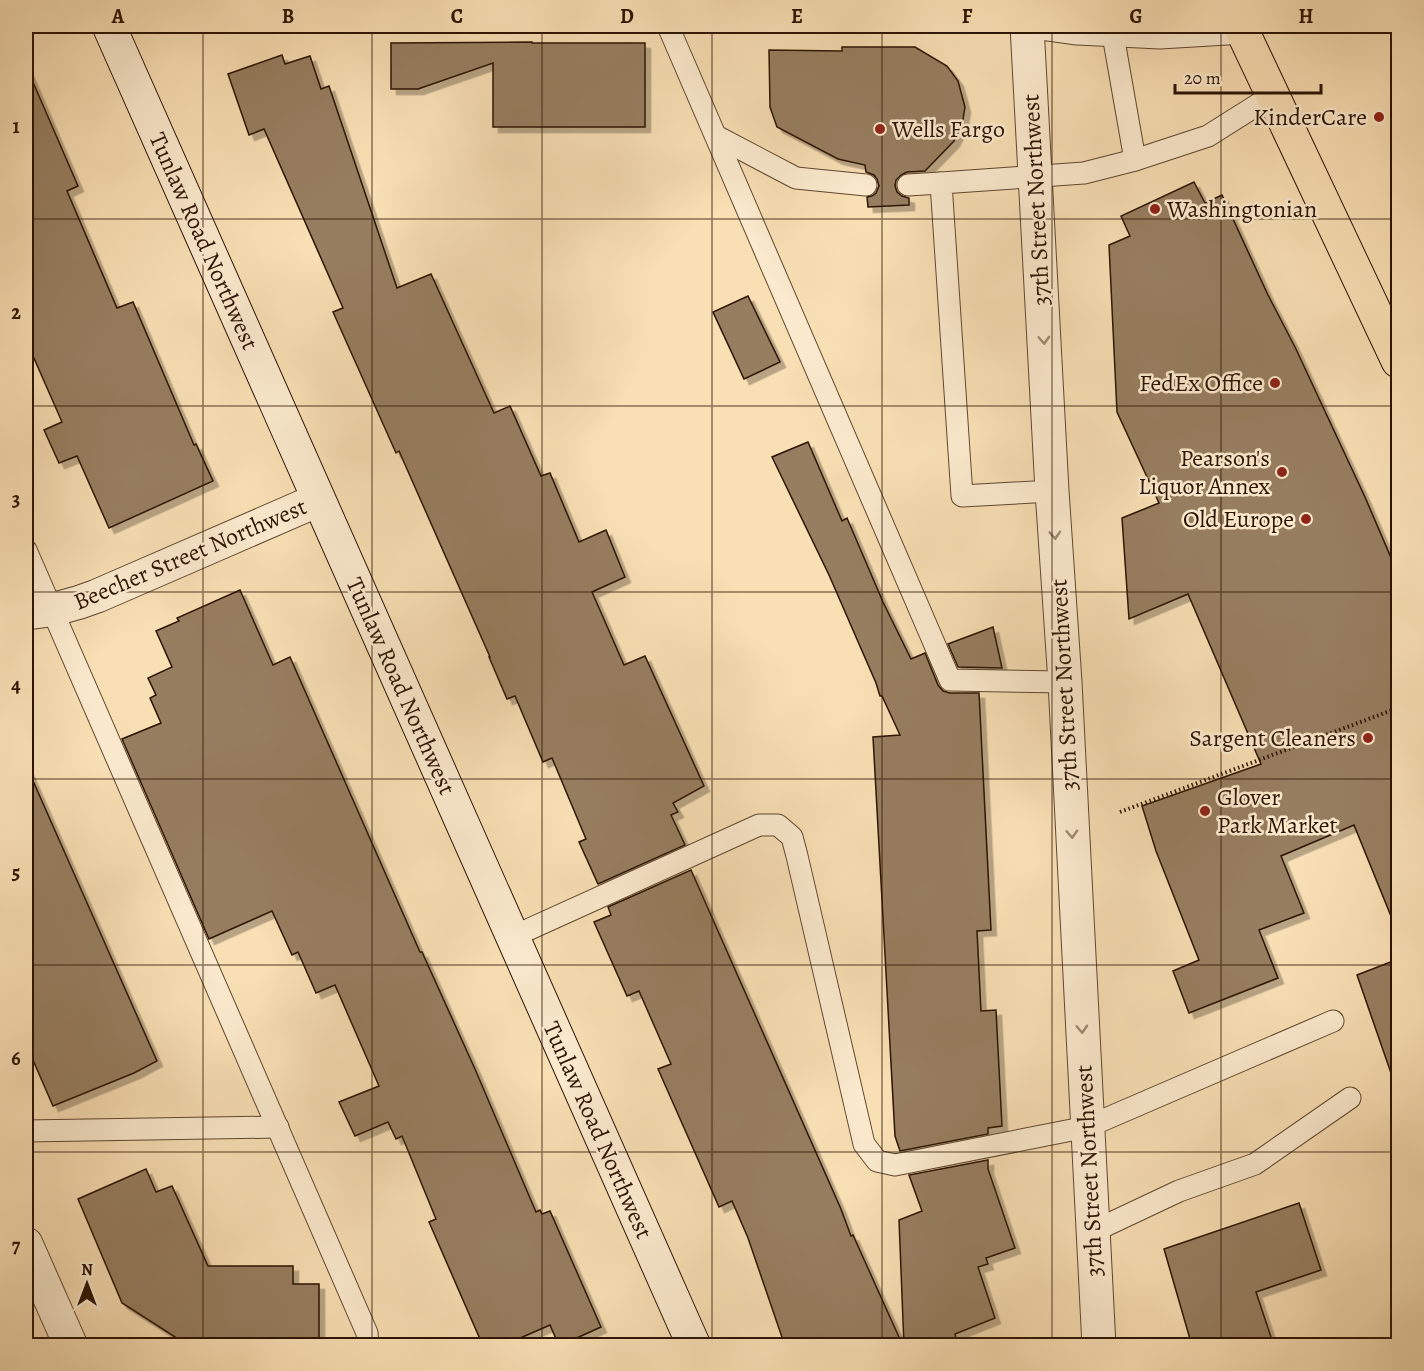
<svg xmlns="http://www.w3.org/2000/svg" width="1424" height="1371" font-family="Alegreya,serif">
<defs>
<filter id="shadow"><feDropShadow dx="5.5" dy="5.5" stdDeviation="0" flood-color="#0004"/></filter>
</defs>
<rect width="100%" height="100%" fill="#f9dfb4"/>
<filter id="stains"><feTurbulence type="fractalNoise" baseFrequency=".00333" numOctaves="4"/><feColorMatrix values="0 0 0 0 .2 0 0 0 0 .09 0 0 0 0 .02 0 0 0 .5 -.17"/></filter>
<radialGradient id="worn" r=".72"><stop offset=".6" stop-color="#630" stop-opacity="0"/><stop offset="1" stop-color="#630" stop-opacity=".3"/></radialGradient>
<g fill="#977e60" stroke="#2c1404" stroke-width="1.5" filter="url(#shadow)">
<path d="M532,42V43H645V127H493V63L418,89H391V43Z"/>
<path d="M842,47H915L947,66L958,81L965,107L962,125L954,141L925,171L907,172L901,175L896,180L895,186L897,192L902,196L909,198V205L868,207L867,197L872,196L876,193L879,186L877,179L874,175L866,172L865,165L838,159L777,127L770,107L769,50L842,51Z"/>
<path d="M282,55L285,64L310,56L321,89L329,86L397,288L431,274L494,413L510,406L541,476L550,473L579,542L606,530L625,577L592,592L624,665L645,656L704,786L673,803L678,812L671,815L685,845L598,884L579,842L586,839L552,758L543,762L515,696L507,699L489,657H490L399,451L396,453L333,312L343,308L264,129L249,135L228,74Z"/>
<path d="M26,66L78,186L67,191L117,308L133,302L194,445L196,444L213,481L109,528L77,456L59,463L44,430L62,422L26,340Z"/>
<path d="M1194,182L1205,203L1222,195L1268,295L1295,347L1365,497L1398,574V931H1397L1354,825L1281,856L1304,913L1259,930L1278,978L1189,1013L1173,971L1199,960L1156,851L1142,806L1261,764L1188,594L1129,619L1122,518L1159,503L1117,412L1109,245L1130,236L1121,216Z"/>
<path d="M748,296L780,362L744,379L713,312Z"/>
<path d="M808,442L842,521L847,518L883,602L911,659L925,653L938,685L943,691L950,693H979L991,930L977,931L981,1011L996,1010L1002,1126L988,1128V1134L900,1151L895,1136L873,737L900,735L882,696H880L876,683L829,575L772,457Z"/>
<path d="M240,590L273,665L290,657L420,952H422L475,1069L536,1212L540,1210L542,1214L550,1211L601,1327L559,1346L550,1325L502,1346H483L429,1222L436,1219L402,1136L396,1139L388,1122L355,1136L339,1102L379,1086L335,985L316,993L298,952L292,955L272,911L209,939L122,739L161,723L150,698L156,695L148,678L172,667L156,631L179,621L177,618Z"/>
<path d="M993,627L1002,668L958,667L948,644Z"/>
<path d="M26,765L157,1061L134,1073L53,1106L26,1044Z"/>
<path d="M691,870L841,1209L851,1236L853,1235L903,1346H785L748,1238L732,1201L719,1207L658,1069L671,1064L639,991L627,996L594,922L611,915L608,907Z"/>
<path d="M1398,959V1075L1392,1076L1357,975Z"/>
<path d="M988,1160V1169L1015,1248L986,1258L988,1264L978,1267L995,1318L955,1334L958,1346H904L899,1220L922,1211L909,1175Z"/>
<path d="M146,1169L156,1192L172,1186L208,1266H293V1284H319V1346H189L122,1303L78,1199Z"/>
<path d="M1299,1203L1321,1270L1256,1292L1274,1346H1192L1164,1249Z"/>
</g>
<g fill="none" stroke-linecap="round" stroke-linejoin="round">
<g stroke="#5f4730" stroke-width="23">
<g id="lane">
<path d="M668,26L950,680L1065,682"/>
<path d="M1027,27L1077,34L1160,38L1244,33"/>
<path d="M1113,35L1135,160"/>
<path d="M716,136L796,178L866,185"/>
<path d="M908,185L941,183"/>
<path d="M1052,491L962,496L941,183L1084,173L1135,160L1208,136L1273,95"/>
<path d="M26,550L367,1333L368,1346"/>
<path d="M512,937L759,825H778L792,837L797,856L864,1144L877,1161L895,1165L1087,1127L1333,1021"/>
<path d="M26,1131L278,1127"/>
<path d="M1092,1232L1179,1191L1255,1164L1350,1098"/>
</g>
</g>
<g stroke="#5f4730" stroke-width="35">
<g id="street">
<path d="M1027,26L1052,491L1065,682L1099,1346"/>
<path d="M26,613C50,611 74,605 97,596L318,500"/>
<path d="M26,1244L71,1346"/>
</g>
</g>
<g stroke="#2c1404" stroke-width="35">
<path id="secondary" d="M109,26L694,1346"/>
</g>
<g stroke="#2c1404" stroke-width="35">
<path id="primary" d="M1240,26L1398,361"/>
</g>
<path stroke="#2c1404" stroke-width="4" stroke-dasharray="1.5 3" stroke-linecap="butt" d="M1120,812L1398,708"/>
<use href="#lane" stroke="#fbeace" stroke-width="21"/>
<use href="#street" stroke="#fbeace" stroke-width="33"/>
<use href="#secondary" stroke="#fbeace" stroke-width="33"/>
<use href="#primary" stroke="#f9dfb4" stroke-width="33"/>
</g>
<defs><path id="oneway-chevron" d="M-2-3.5L2.5 0L-2 3.5" fill="none" stroke-width="1.6" stroke-linecap="round" stroke-linejoin="round" transform="scale(1.5)"/></defs>
<g stroke="#9e8a73">
<use href="#oneway-chevron" transform="translate(1044 340) rotate(87)"/>
<use href="#oneway-chevron" transform="translate(1055 535) rotate(86)"/>
<use href="#oneway-chevron" transform="translate(1072 834) rotate(87)"/>
<use href="#oneway-chevron" transform="translate(1082 1029) rotate(87)"/>
</g>
<path fill="none" stroke="#2c1404" stroke-width="1.5" stroke-opacity="0.55" d="M203,26V1346M372,26V1346M542,26V1346M712,26V1346M882,26V1346M1052,26V1346M1221,26V1346M26,219H1398M26,406H1398M26,592H1398M26,779H1398M26,965H1398M26,1152H1398"/>
<g fill="#8f2418" stroke="#fbeace" stroke-width="2">
<circle cx="1379" cy="117" r="6"/>
<circle cx="880" cy="129" r="6"/>
<circle cx="1155" cy="209" r="6"/>
<circle cx="1275" cy="383" r="6"/>
<circle cx="1282" cy="472" r="6"/>
<circle cx="1306" cy="519" r="6"/>
<circle cx="1368" cy="738" r="6"/>
<circle cx="1205" cy="811" r="6"/>
</g>
<g text-anchor="middle" dominant-baseline="central" stroke-width="5" stroke-linejoin="round" paint-order="stroke">
<g font-size="24" fill="#2c1404" stroke="#fbeace" text-anchor="end">
<text x="1367" y="117">KinderCare</text>
<text x="892" y="129" text-anchor="start">Wells Fargo</text>
<text x="1167" y="209" text-anchor="start">Washingtonian</text>
<text x="1263" y="383">FedEx Office</text>
<text x="1270" y="458">Pearson's<tspan x="1270" dy="28">Liquor Annex</tspan></text>
<text x="1294" y="519">Old Europe</text>
<text x="1356" y="738">Sargent Cleaners</text>
<text x="1217" y="797" text-anchor="start">Glover<tspan x="1217" dy="28">Park Market</tspan></text>
</g>
<g font-size="24" fill="#2c1404" stroke="#fbeace">
<text transform="translate(1036 200) rotate(-93)">37th Street Northwest</text>
<text transform="translate(204 241) rotate(66)">Tunlaw Road Northwest</text>
<text transform="translate(190 554) rotate(-23)">Beecher Street Northwest</text>
<text transform="translate(1064 685) rotate(-93)">37th Street Northwest</text>
<text transform="translate(401 686) rotate(66)">Tunlaw Road Northwest</text>
<text transform="translate(598 1130) rotate(66)">Tunlaw Road Northwest</text>
<text transform="translate(1089 1171) rotate(-93)">37th Street Northwest</text>
</g>
</g>
<rect width="1424" height="1371" fill="none" stroke="#f9dfb4" stroke-width="66"/>
<g transform="translate(87 1284)" stroke="#fbeace" stroke-width="4.5" paint-order="stroke">
<path d="M0-4.5L10 22L0 15L-10 22Z" fill="#2c1404"/>
<text y="-9" font-size="16" font-weight="bold" text-anchor="middle" fill="#2c1404">N</text>
</g>
<path d="M1175 84v9h146v-9" fill="none" stroke="#2c1404" stroke-width="3"/>
<text x="1184" y="84" font-size="18" fill="#2c1404" stroke="#fbeace" stroke-width="4.5" paint-order="stroke">20 m</text>
<rect x="33" y="33" width="1358" height="1305" fill="none" stroke="#2c1404" stroke-width="2"/>
<g font-size="20" text-anchor="middle" font-weight="bold" fill="#2c1404">
<text x="118" y="23">A</text>
<text x="288" y="23">B</text>
<text x="457" y="23">C</text>
<text x="627" y="23">D</text>
<text x="797" y="23">E</text>
<text x="967" y="23">F</text>
<text x="1136" y="23">G</text>
<text x="1306" y="23">H</text>
<text x="16" y="133">1</text>
<text x="16" y="319">2</text>
<text x="16" y="506">3</text>
<text x="16" y="692">4</text>
<text x="16" y="879">5</text>
<text x="16" y="1065">6</text>
<text x="16" y="1252">7</text>
</g>
<rect width="100%" height="100%" filter="url(#stains)"/>
<rect width="100%" height="100%" fill="url(#worn)"/>
</svg>
